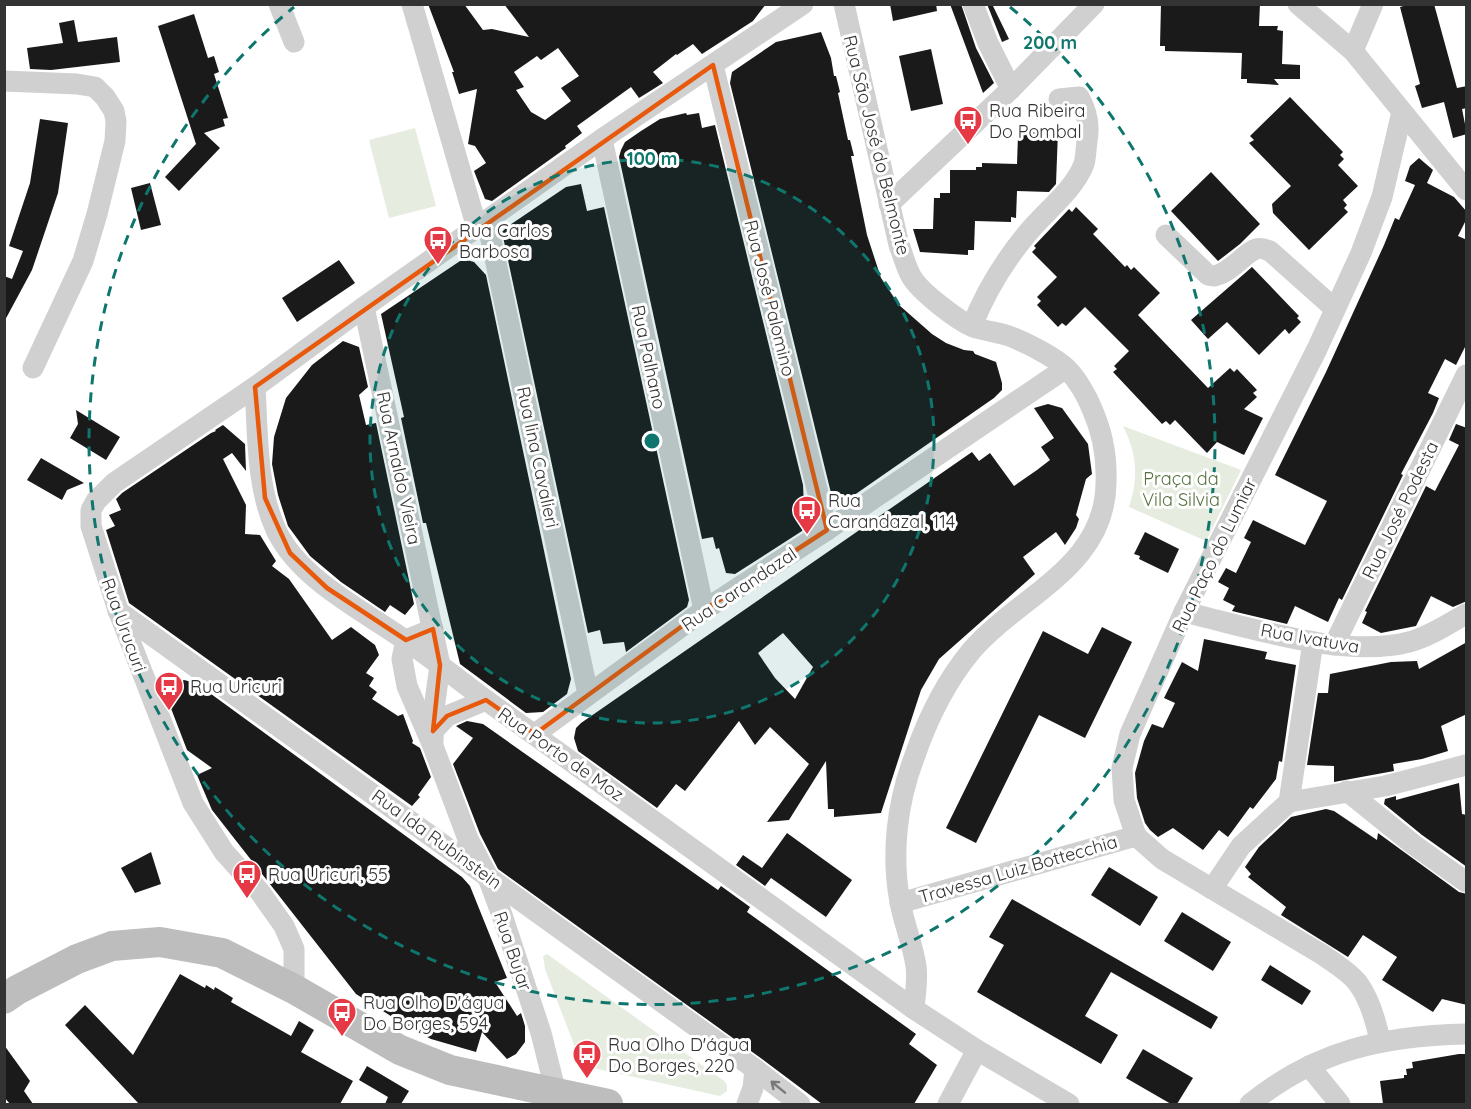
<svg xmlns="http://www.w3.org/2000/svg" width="1471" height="1109" font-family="Quicksand,sans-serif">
<rect width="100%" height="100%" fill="#fff"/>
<g fill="#e6ecdf">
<path d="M415,128L436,206L389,218L369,140Z"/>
<path d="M1123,426L1241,470L1206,541L1129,507C1139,477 1137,454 1123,426Z"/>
<path d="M547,954L724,1081L727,1085V1091L720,1096L584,1066L580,1060L545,969L543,956Z"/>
</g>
<g fill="#1a1a1a" fill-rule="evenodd">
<path d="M428,4H464L483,30L492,29L529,37L504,4H766L753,21L702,54L693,44L677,55L676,54L653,72L663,83L639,98L631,87L577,126L582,133L565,146L566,148L492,201L485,199L474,171L486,163L475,146L468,144L477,89L459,94L452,72H454ZM558,48L579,76L561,88L571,101L545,120L531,112L516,90L524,87L514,72L537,56L541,60Z"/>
<path d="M890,4H936L937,11L893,21Z"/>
<path d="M950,4H961L976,48L994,83L983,93Z"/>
<path d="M987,4H992L1009,39L1002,42Z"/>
<path d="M1161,4H1260L1259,26H1278L1277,30L1283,31L1282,64L1300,65V79H1274L1279,85L1247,83V79H1241L1242,53L1165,51V46H1160Z"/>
<path d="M1410,4H1434L1457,88L1467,86V108L1462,109L1467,134L1453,138L1444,102L1422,108L1415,86L1420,84L1400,7Z"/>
<path d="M194,14L208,58L214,56L219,72L214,74L228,118L223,119L225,126L204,133L220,148L179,191L165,177L196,144L158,26Z"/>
<path d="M74,20L78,42L117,37L120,62L51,70L30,69L27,48L63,43L59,23Z"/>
<path d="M821,32L831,58L834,76H836L840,92L838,93L848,140H850L854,156H851L867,235L881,278L899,305L932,334L946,343L964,350L973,351L975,354L996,362L1002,383V390L994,398L837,507L834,496L832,497L730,83L732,72L776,42Z"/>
<path d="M931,49L943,104L911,111L899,56Z"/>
<path d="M1290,97L1343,152L1340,155L1344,159L1338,165L1358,186L1343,200L1347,205L1344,208L1348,212L1309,250L1273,213L1272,204L1291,186L1249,143L1254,140L1250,136Z"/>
<path d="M686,113L687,115L699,113L702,128L715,125L803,485L805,525L802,531L735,574L726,573L719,548L716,549L713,537L702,539L619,157L621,150L625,142L641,131L660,119Z"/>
<path d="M40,119L68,123L58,193L32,270L4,322V276L12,279L23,251L9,246L30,183Z"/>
<path d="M1024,130L1058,131L1056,184L1049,192L1017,191L1016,218L1011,217V222L975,221L974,250H968V255L920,252L913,229H933L934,198H940V193H950V170H976V167H982V163L1017,164L1018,135H1023Z"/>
<path d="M1419,158L1433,170L1427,183L1454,197L1467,212V218L1458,236L1467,240V343L1456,365L1445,359L1428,393L1439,398L1433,413L1401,474L1403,475L1342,600L1339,598L1328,622L1295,606L1287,624L1232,611L1235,606L1223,600L1229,588L1218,582L1226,568L1236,573L1251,542L1244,538L1253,520L1305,545L1327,501L1275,475L1326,372L1384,245L1395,218L1399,220L1415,185L1405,181L1410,166Z"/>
<path d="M1211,172L1260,224L1240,244L1218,261L1171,211Z"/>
<path d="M150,183L161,225L141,230L131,188Z"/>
<path d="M581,184L587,211L604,207L689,600L687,607L626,652L624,642L603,644L600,630L588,633L502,232L507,227L566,187Z"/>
<path d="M1076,207L1098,229L1093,234L1097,238L1125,267L1127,265L1131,270L1134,267L1160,293L1138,315L1208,388L1230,368L1234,372L1237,369L1257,390L1253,393L1257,397L1244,409L1263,418L1244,455L1217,442L1207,453L1175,420L1170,425L1166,421L1162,424L1113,372L1117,369L1114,366L1129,351L1085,307L1066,326L1062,323L1058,327L1037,305L1041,301L1037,297L1057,277L1032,252L1036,248L1034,246L1069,209L1072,212Z"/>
<path d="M463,259L474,262L486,275L571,679L567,694L543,712L526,713L460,664L426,523H423L401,418L404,417L381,314Z"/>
<path d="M339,260L355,283L297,322L282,298Z"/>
<path d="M1252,267L1299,316L1297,318L1301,322L1289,334L1285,329L1259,355L1227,322L1208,339L1191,320Z"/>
<path d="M343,341L359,347L368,387L359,395L366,425L376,423L414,604L405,615L390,605L385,612L341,582L310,556L288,526L278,495L272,464L274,437L286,398L312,365Z"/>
<path d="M1048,404L1062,408L1088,444L1092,474L1086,479L1076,515L1079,519L1076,528L1065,545L1056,532L1023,557L1035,574L939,659L921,690L881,813L834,817V809H828L826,761L789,820L767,822L809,764L770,727L755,745L739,721L685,791L676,784L657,808L578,751L574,738L576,728L581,723L972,452L979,461L990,453L1014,486L1037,470L1050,460L1041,447L1054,438L1034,408ZM783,633L813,667L795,699L775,678L758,653Z"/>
<path d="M76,410L120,437L106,460L70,438L78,424Z"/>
<path d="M1456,424L1467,428V601L1453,607L1431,596L1416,626L1381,633L1362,623L1367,612L1365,611L1426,486L1435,491L1459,445L1449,440Z"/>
<path d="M223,425L245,444L246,471L232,453L223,459L246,505L245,534L260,535L276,561L272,566L289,579L332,640L351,627L375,645L379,655L366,673L374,678L369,686L377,692L372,699L398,716L403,714L413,741L412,743L420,748L431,777L418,795L420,797L412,806L129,603L106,530L115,526L109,515L121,510L116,499L122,493L211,433L216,431L215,430Z"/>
<path d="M41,458L84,483L67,490L62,500L27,480Z"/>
<path d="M1145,532L1179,549L1168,573L1139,559L1140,556L1134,554Z"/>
<path d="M1102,627L1132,642L1085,738L1039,715L976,843L946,828L1043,631L1088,654Z"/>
<path d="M1204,639L1267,652L1265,659L1296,665L1282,762L1279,761L1276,779L1253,809L1250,807L1228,837L1219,830L1203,850L1173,828L1158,837L1150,830L1145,823L1137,798L1135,773L1144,741L1152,724L1163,728L1175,703L1164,698L1182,662L1198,671Z"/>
<path d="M1467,642V714L1441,726L1448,751L1422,759L1393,764L1394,771L1334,782V766L1307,765L1318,693H1328L1330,674L1391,662L1417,661L1419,669Z"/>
<path d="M184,680L196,683L462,877L470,886L507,978L495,982L517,1016L521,1013L525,1026V1042L516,1054L507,1059L482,1032L476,1052L431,1039L405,1025L356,994L212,810L197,775L212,768L187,750L167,698L173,685Z"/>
<path d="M467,721L483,724L718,890L721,886L750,907L747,912L916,1034L909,1044L937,1065L914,1104H822L762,1059L498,869L480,834L453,764L473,738L456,726Z"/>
<path d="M1459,783L1462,814L1467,815V867L1422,835L1384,804L1385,799L1396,796V800Z"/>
<path d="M1326,809L1334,811L1377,840L1378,833L1459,892L1467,894V1005L1442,999L1433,1012L1382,980L1397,957L1363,935L1348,957L1281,915L1286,907L1248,877L1251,874L1245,867L1259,847L1291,817Z"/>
<path d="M787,833L852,880L826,917L771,878L765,886L736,865L743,855L762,868Z"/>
<path d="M151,852L161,884L135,893L121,868Z"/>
<path d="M1109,867L1158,897L1140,926L1091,895Z"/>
<path d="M1012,899L1218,1017L1211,1029L1111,972L1085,1016L1118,1035L1101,1064L977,992L1004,945L989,937Z"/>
<path d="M1182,912L1231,942L1213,971L1164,941Z"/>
<path d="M1270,965L1311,991L1302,1005L1261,980Z"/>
<path d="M180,974L205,988L206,985L214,990L215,987L233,998L231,1002L291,1036L299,1021L314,1030L301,1052L353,1081L340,1104H139L65,1025L85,1005L133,1055Z"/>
<path d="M4,1045L30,1081L24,1091L33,1104H10L4,1097Z"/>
<path d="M1143,1049L1193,1078L1177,1104H1171L1126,1078Z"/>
<path d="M1459,1054H1467V1104H1383L1380,1081L1404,1078V1075H1407L1406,1069L1413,1068L1412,1062Z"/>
<path d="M367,1066L409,1091L401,1104H385L388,1097L359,1080Z"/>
</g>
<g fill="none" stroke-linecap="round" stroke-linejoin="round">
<g stroke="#d0d0d0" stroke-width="21">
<path d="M279,4L294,42"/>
<path d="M412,4L477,228"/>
<path d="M844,4L899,245C903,255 906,267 911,276C919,291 957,320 973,327C984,331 998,332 1009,336C1025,342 1055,357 1067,369C1077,379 1087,396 1092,409C1102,431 1107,458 1106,483C1105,567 1020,595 972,650C946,681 927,720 914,758C897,803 891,854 900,902C904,924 913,945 916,966C918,980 915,995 914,1009"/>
<path d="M973,4L988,43L1011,89"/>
<path d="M1298,4L1353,51L1466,190"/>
<path d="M1353,51L1373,4"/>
<path d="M713,65L827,530"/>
<path d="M4,81L77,84L95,87L105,97L114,111L116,121L115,141L97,214L83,261L33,368"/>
<path d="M602,139L704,610"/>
<path d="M889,204L1011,89L1094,4"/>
<path d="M487,221L588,694"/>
<path d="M1166,235L1208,275L1215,276C1233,271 1244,253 1256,249C1261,247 1266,250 1270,251L1335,309"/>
<path d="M364,307L440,665L434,709L433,742"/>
<path d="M972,326C985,293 1003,263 1026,235C1044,212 1073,192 1084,164C1086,157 1086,148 1087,141C1090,125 1087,111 1079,97L1059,99"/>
<path d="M255,387C258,435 256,488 277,532C301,580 362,610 405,640C433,659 459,680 486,700L914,1009L977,1050L1069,1104"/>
<path d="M118,611L755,1069L800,1104"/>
<path d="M1184,612C1249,627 1345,659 1409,642C1429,637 1448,624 1466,614"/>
<path d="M433,629L406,640L402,659L407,686L433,746L468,839L487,875L502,915L541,1033L556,1093"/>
<path d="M1334,645L1466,375"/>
<path d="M433,731L447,716L486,700"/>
<path d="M535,734L704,610L827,530L1066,368"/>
<path d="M1347,791L1414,845L1466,882"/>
<path d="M1289,802L1385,786L1466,765"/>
<path d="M1212,889L1241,846L1289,802L1313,642"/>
<path d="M900,903L1136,836"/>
<path d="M294,989V949L284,926L260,892L224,852L193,803L118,610L91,526V510L96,501L114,483L255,387L364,307L602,139L803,4"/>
<path d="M1380,1041C1376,1021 1370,999 1357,982C1348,971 1334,963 1323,955L1162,859L1136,836L1124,800L1122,768L1130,734L1184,612L1317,349L1361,253L1382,197L1402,112"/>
<path d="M1309,1066L1340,1104"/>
<path d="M747,1104L753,1088L755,1069"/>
<path d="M948,1104L977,1050"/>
<path d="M1250,1104C1316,1050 1383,1036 1466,1034"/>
</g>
<path stroke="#bdbdbd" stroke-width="30" d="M4,999L17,990L77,959L112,946L160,942L222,953L294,989L400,1050L450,1070L608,1104"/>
</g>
<defs><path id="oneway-shaft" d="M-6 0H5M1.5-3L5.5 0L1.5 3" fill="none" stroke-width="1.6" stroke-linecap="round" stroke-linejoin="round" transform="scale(1.5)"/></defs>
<use stroke="#7a7a7a" href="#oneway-shaft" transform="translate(778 1087) rotate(-141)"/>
<path fill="none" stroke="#e8590c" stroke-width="4.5" stroke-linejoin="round" d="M713,65L827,530L704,610L535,734L486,700L447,716L433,731L440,665L433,629L406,640L327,588L290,553L265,498L255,387Z"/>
<circle cx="652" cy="441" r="282" fill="#0f766e" fill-opacity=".12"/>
<g fill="none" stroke="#0f766e" stroke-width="3" stroke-dasharray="10 8">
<circle cx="652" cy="441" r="282"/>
<path d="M1010 7A563 563 0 1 1 294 7"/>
</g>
<defs>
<g id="bus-pin" transform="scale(1.5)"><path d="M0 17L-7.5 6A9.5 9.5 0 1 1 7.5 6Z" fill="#e63946" stroke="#fff"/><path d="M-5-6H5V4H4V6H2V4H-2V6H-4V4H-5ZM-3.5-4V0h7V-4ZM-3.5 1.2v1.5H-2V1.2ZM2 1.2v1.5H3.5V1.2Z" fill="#fff"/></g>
</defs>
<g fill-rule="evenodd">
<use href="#bus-pin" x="968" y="120"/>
<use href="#bus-pin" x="438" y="240"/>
<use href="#bus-pin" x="807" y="510"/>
<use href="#bus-pin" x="169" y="686"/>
<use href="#bus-pin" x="247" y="874"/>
<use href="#bus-pin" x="342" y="1012"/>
<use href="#bus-pin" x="587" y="1054"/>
</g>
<g text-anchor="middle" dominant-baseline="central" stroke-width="6" stroke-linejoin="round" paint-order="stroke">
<g font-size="18" fill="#333" stroke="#fff" text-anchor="start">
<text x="989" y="110">Rua Ribeira<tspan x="989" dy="21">Do Pombal</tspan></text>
<text x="459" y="230">Rua Carlos<tspan x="459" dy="21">Barbosa</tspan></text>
<text x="828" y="500">Rua<tspan x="828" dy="21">Carandazal, 114</tspan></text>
<text x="190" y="686">Rua Uricuri</text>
<text x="268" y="874">Rua Uricuri, 55</text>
<text x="363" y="1002">Rua Olho D'água<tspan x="363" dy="21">Do Borges, 594</tspan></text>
<text x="608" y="1044">Rua Olho D'água<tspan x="608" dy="21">Do Borges, 220</tspan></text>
</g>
<g font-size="18" fill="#333" stroke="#fff">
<text transform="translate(877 145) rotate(76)">Rua São José do Belmonte</text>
<text transform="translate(770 298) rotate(76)">Rua José Palomino</text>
<text transform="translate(649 357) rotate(78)">Rua Palhano</text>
<text transform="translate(538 457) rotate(78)">Rua lina Cavalieri</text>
<text transform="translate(399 468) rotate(78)">Rua Arnaldo Vieira</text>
<text transform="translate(1400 510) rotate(-64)">Rua José Podesta</text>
<text transform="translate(1214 555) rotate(-64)">Rua Paço do Lumiar</text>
<text transform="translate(739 589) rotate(-34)">Rua Carandazal</text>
<text transform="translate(124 625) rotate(70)">Rua Urucuri</text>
<text transform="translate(1310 638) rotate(10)">Rua Ivatuva</text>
<text transform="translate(561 754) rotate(35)">Rua Porto de Moz</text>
<text transform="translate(437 839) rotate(36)">Rua Ida Rubinstein</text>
<text transform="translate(1018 869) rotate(-16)">Travessa Luiz Bottecchia</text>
<text transform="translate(513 951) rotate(71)">Rua Bujar</text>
</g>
<g font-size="18" fill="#56703f" stroke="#fff">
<text x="1181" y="478">Praça da<tspan x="1181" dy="21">Vila Silvia</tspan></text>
</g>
</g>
<circle cx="652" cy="441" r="9" fill="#0f766e" stroke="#fff" stroke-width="3"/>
<g font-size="18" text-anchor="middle" font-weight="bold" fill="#0f766e" stroke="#fff" stroke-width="6" stroke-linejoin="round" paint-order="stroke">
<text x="1050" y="49">200 m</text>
<text x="652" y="165">100 m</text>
</g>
<rect width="1471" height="1109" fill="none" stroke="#333333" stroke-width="12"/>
</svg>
